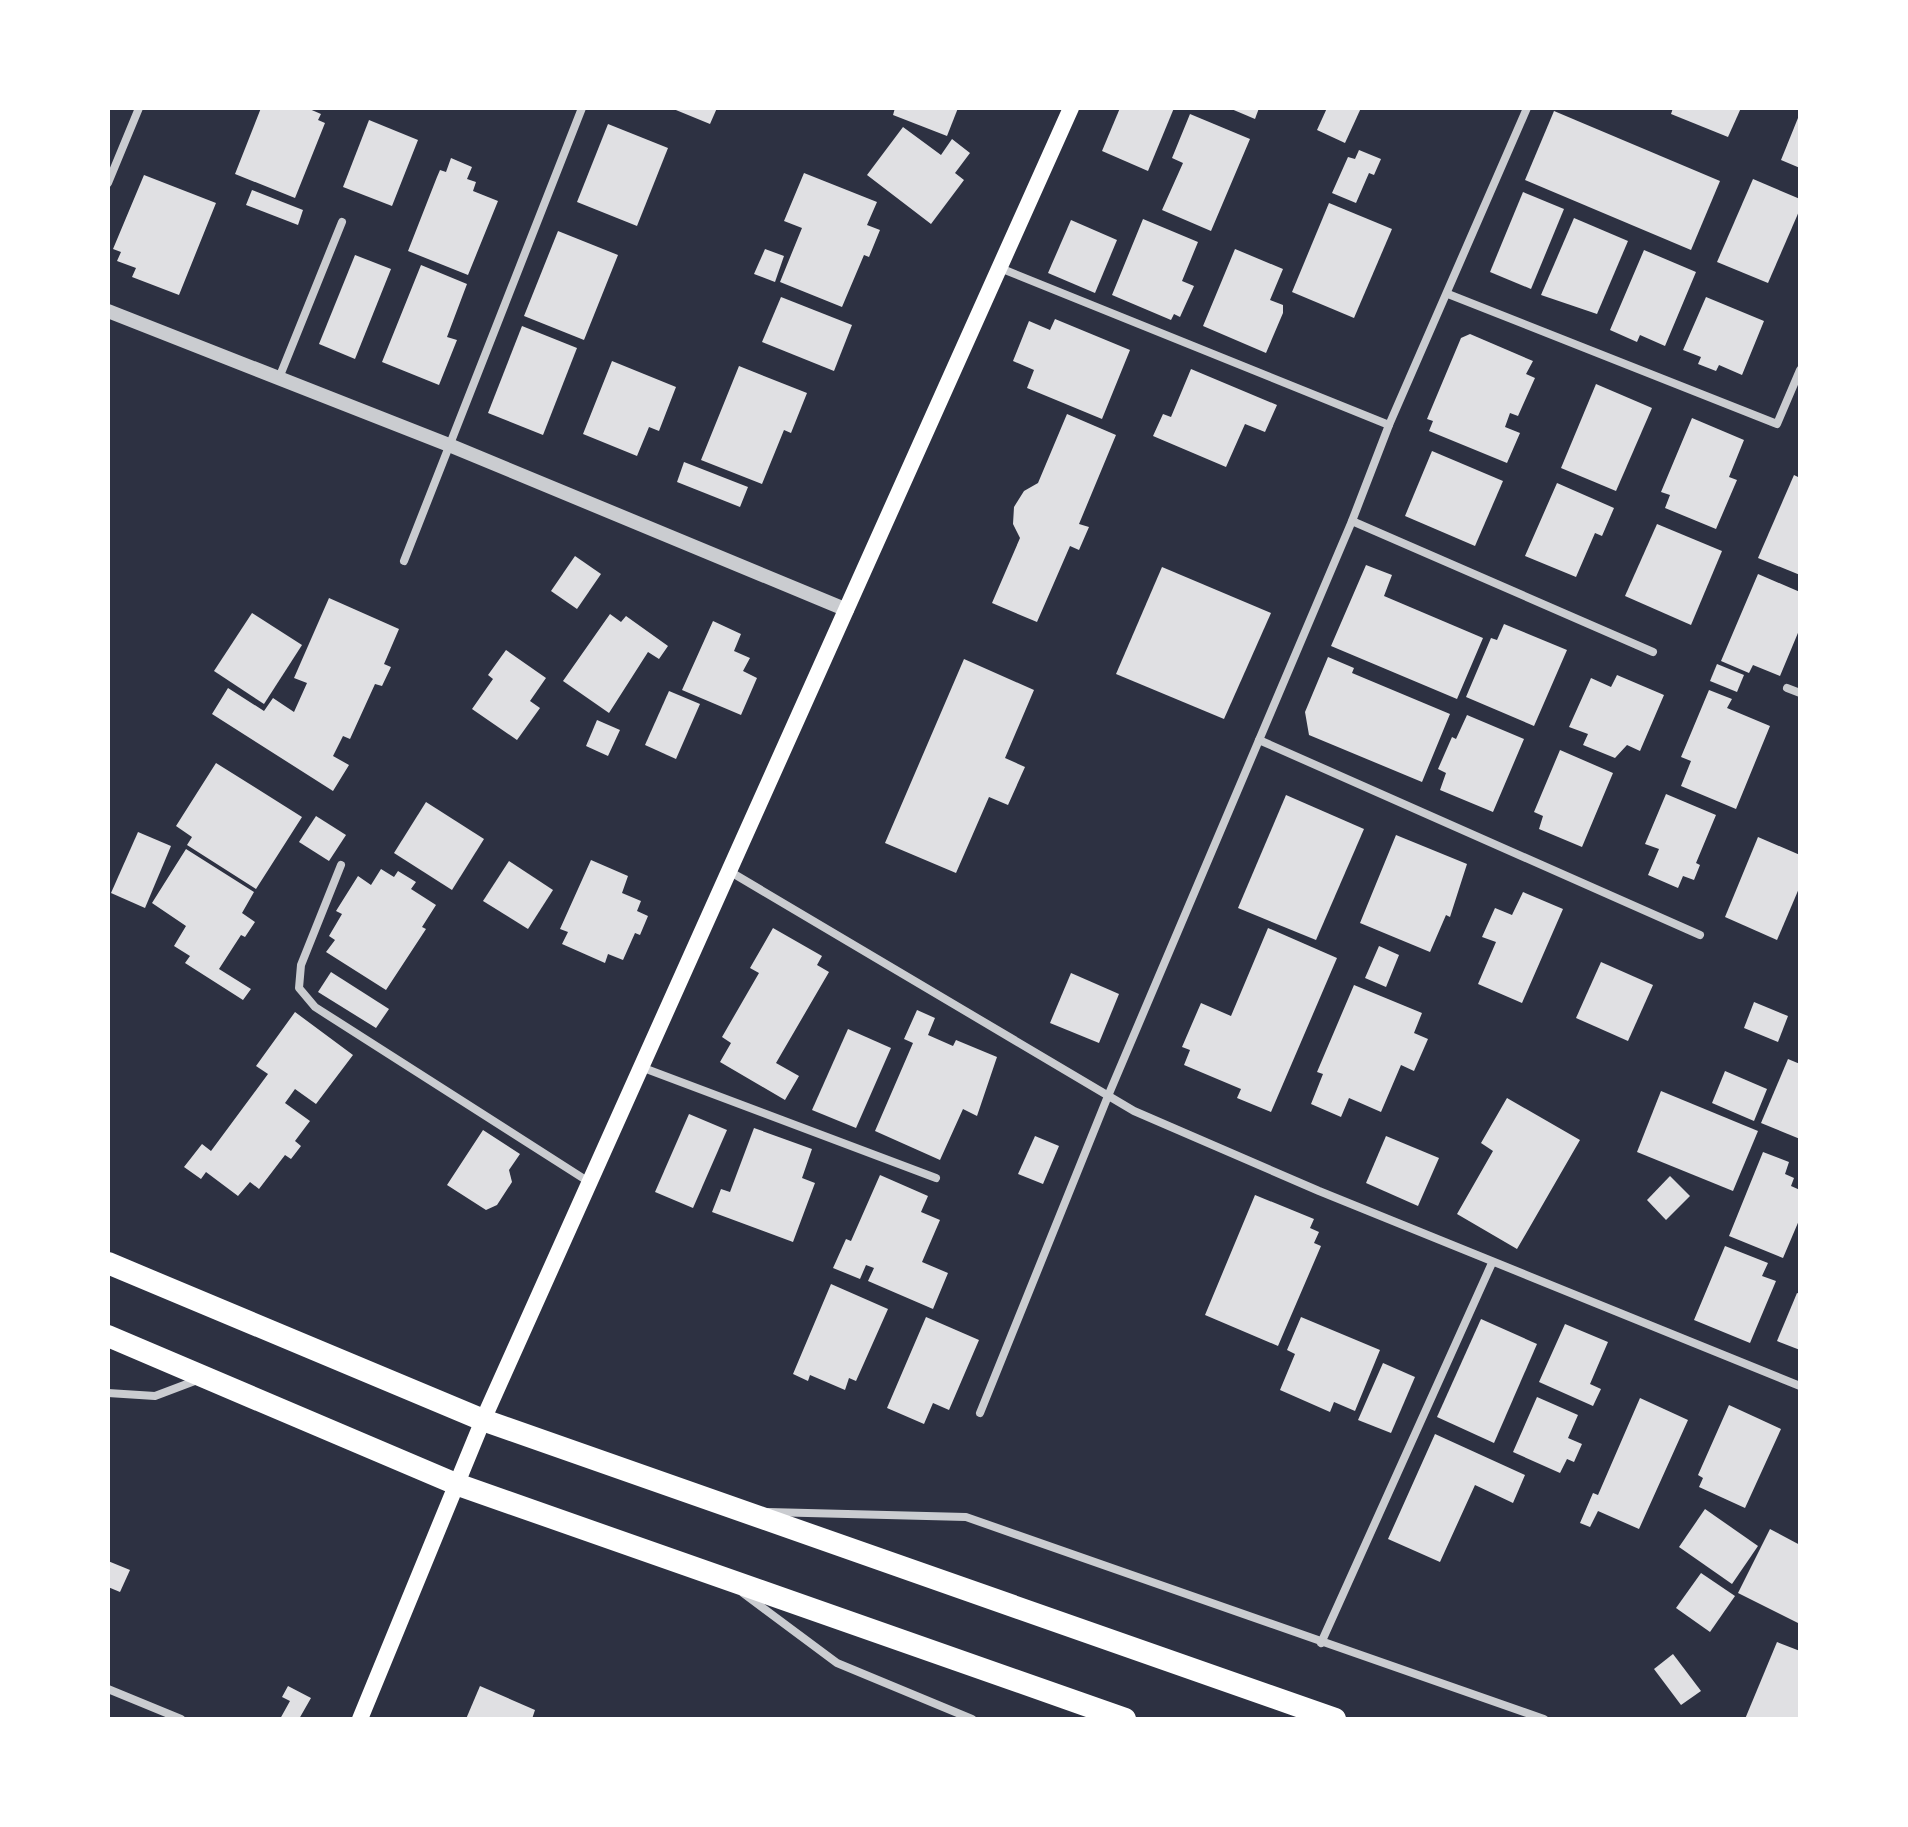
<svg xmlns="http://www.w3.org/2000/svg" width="1908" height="1827" font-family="Commissioner,sans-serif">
<rect width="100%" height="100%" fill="#2d3142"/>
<g fill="#e0e0e3">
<path d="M261,108H307L321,114L318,120L325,123L295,198L235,174Z"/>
<path d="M671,108H717L710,124Z"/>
<path d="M895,108H958L947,136L893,115Z"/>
<path d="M1120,108H1174L1148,171L1102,151Z"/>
<path d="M1229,108H1259L1255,119Z"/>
<path d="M1327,108H1361L1345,143L1317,130Z"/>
<path d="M1673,108H1741L1728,137L1671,114Z"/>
<path d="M1554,111L1720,181L1691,250L1525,180Z"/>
<path d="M1800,113V168L1781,160Z"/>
<path d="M1190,114L1250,139L1211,231L1162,210L1183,163L1172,158Z"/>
<path d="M369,120L418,140L392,206L343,187Z"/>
<path d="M608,124L668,148L637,226L577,202Z"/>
<path d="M903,127L941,155L952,139L970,153L955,173L964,180L931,224L867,175Z"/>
<path d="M1359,150L1381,159L1374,175L1369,173L1356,203L1332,193L1348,157L1355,159Z"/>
<path d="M451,158L472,167L467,179L476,182L473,191L498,201L468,275L408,251L437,177L440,170L446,172Z"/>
<path d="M804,173L877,202L867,225L880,230L869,257L864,255L842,307L780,282L802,228L784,221Z"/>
<path d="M144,175L216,203L179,295L132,277L136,268L117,261L121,252L113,249Z"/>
<path d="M1753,179L1800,199V209L1768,283L1717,262Z"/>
<path d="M252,190L303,210L298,225L246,205Z"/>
<path d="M1523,192L1564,209L1531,289L1490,272Z"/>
<path d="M1329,203L1392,229L1354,318L1292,292Z"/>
<path d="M1574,218L1628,241L1597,314L1541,295Z"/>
<path d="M1143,219L1198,242L1182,281L1194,286L1180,317L1174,314L1171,320L1112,295Z"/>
<path d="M1071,220L1117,240L1095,293L1048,273Z"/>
<path d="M558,231L618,255L584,340L524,316Z"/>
<path d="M765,249L784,256L775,282L754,274Z"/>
<path d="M1235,249L1283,269L1270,300L1283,305V313L1266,353L1203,326Z"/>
<path d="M1644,250L1696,272L1665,346L1640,335L1637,342L1610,330Z"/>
<path d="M355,255L391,269L355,359L319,344Z"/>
<path d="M421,265L467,284L447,337L457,340L439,385L382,362Z"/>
<path d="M781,297L852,325L834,371L762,342Z"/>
<path d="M1706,297L1764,321L1742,375L1719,365L1716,371L1698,364L1701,357L1683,350Z"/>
<path d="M1055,319L1130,350L1102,419L1027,388L1034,370L1013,361L1029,321L1050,330Z"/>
<path d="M522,326L577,348L543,435L488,413Z"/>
<path d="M1470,334L1533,361L1526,374L1535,378L1518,416L1510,413L1505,427L1520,433L1507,463L1429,431L1433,421L1427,419L1461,338Z"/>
<path d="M612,361L676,387L659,431L649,427L637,456L583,434Z"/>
<path d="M739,366L807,393L791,433L784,430L762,484L701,460Z"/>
<path d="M1191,369L1277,405L1265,432L1245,424L1226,467L1153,436L1163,414L1171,417Z"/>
<path d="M1596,384L1652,408L1616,491L1561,468Z"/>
<path d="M1067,414L1116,435L1079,524L1089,527L1079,550L1070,546L1037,622L992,603L1020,538L1013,524L1014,507L1024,491L1038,483Z"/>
<path d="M1692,418L1744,440L1729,477L1737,480L1716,529L1665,508L1670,495L1661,492Z"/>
<path d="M1432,451L1503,481L1475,546L1405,516Z"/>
<path d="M684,462L748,487L740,507L677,482Z"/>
<path d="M1794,475L1800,478V575L1758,558Z"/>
<path d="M1557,483L1614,508L1602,536L1595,533L1576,577L1525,556Z"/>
<path d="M1657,524L1722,551L1691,625L1625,596Z"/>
<path d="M575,556L601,574L577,609L551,591Z"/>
<path d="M1366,565L1392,575L1384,596L1483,638L1457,699L1331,646Z"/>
<path d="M1162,567L1271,613L1224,719L1116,674Z"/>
<path d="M1758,574L1800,592V628L1780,676L1753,665L1749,673L1721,661Z"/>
<path d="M329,598L399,629L384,664L391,667L382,686L375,684L350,739L343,736L333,756L349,765L333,791L212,714L228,688L264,711L273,698L294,712L307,683L294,678Z"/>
<path d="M252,613L302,645L264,704L214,671Z"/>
<path d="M610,614L621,622L626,616L668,646L659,659L648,652L609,713L563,681Z"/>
<path d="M713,621L741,634L734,651L750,658L743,671L757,678L741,715L682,690Z"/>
<path d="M1504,624L1567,650L1534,726L1466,697L1491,638L1497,640Z"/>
<path d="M506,650L546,678L530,701L540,708L517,740L472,709L493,679L488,675Z"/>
<path d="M1328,657L1354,668L1352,673L1450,714L1422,782L1309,735L1305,712Z"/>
<path d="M964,659L1034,690L1005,758L1025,767L1008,805L989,797L956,873L885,843Z"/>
<path d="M1717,664L1744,675L1737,692L1710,681Z"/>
<path d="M1617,675L1664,695L1640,751L1627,745L1615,758L1583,745L1588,734L1569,727L1591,678L1611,687Z"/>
<path d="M1709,690L1732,699L1727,708L1770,726L1736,809L1681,786L1691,761L1681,757Z"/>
<path d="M669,691L700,704L676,759L645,745Z"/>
<path d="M1467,715L1524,739L1493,812L1440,790L1446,773L1438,769L1452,737L1456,739Z"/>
<path d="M597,720L620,730L608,756L586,746Z"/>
<path d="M1560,750L1613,773L1582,847L1539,829L1543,816L1534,812Z"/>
<path d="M216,763L302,817L256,889L187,845L192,837L176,826Z"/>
<path d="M1666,794L1716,815L1696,863L1700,865L1694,880L1683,876L1678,888L1648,875L1659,849L1645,844Z"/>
<path d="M1286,795L1364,829L1316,940L1238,908Z"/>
<path d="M426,802L484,839L452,890L394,853Z"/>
<path d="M316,816L346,835L329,861L299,842Z"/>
<path d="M138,832L171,846L145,908L111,893Z"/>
<path d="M1396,835L1467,864L1450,917L1446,915L1430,952L1360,923Z"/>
<path d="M1758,837L1800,855V886L1777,940L1725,917Z"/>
<path d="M186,849L254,892L242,913L255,922L245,937L241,935L219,969L251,989L243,1000L185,963L190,956L174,946L186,926L152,903Z"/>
<path d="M591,860L628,876L622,893L641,901L637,911L648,916L640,935L635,933L623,960L608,954L605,963L562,944L568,932L560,929Z"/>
<path d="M509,861L553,890L528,929L483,901Z"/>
<path d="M381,869L394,877L398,871L416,882L411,889L436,905L422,927L426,929L386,990L326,952L335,940L329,936L342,914L336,911L358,876L371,885Z"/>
<path d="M1523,892L1563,909L1522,1003L1478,984L1496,942L1482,937L1495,908L1512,915Z"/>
<path d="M773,928L822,956L817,965L829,972L776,1063L799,1076L785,1100L720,1062L731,1043L722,1037L759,973L750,968Z"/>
<path d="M1268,928L1337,958L1271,1112L1237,1098L1241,1089L1184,1065L1190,1050L1182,1047L1201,1003L1231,1016Z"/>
<path d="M1379,946L1399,955L1386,987L1365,978Z"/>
<path d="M1601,962L1653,985L1628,1041L1576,1018Z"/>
<path d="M331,972L389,1009L376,1028L318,992Z"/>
<path d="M1071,973L1119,994L1099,1043L1050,1023Z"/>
<path d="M1354,985L1422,1013L1414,1033L1428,1039L1414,1071L1401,1065L1381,1112L1349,1098L1341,1117L1311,1104L1323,1074L1317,1072Z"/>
<path d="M1754,1002L1788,1016L1778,1042L1744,1028Z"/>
<path d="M917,1010L935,1018L928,1035L953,1046L956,1040L997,1057L977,1116L963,1109L940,1160L875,1131L913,1043L904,1039Z"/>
<path d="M295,1012L353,1055L316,1104L295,1089L285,1103L310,1121L295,1141L301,1146L291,1159L285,1155L259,1189L250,1182L238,1196L206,1172L201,1179L184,1167L202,1144L211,1151L268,1074L256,1066Z"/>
<path d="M848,1029L891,1048L856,1128L812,1110Z"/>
<path d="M1788,1059L1800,1064V1139L1761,1123Z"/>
<path d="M1725,1071L1767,1089L1754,1121L1712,1103Z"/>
<path d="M1661,1091L1758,1131L1733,1191L1637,1152Z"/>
<path d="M1507,1098L1580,1140L1517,1249L1457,1214L1493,1151L1481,1143Z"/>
<path d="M689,1114L727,1130L693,1208L655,1192Z"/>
<path d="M754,1128L812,1149L802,1178L815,1183L793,1242L712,1212L721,1189L730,1192Z"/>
<path d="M483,1130L520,1154L509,1170L512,1182L497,1205L486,1210L447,1185Z"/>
<path d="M1035,1136L1059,1146L1043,1184L1018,1174Z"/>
<path d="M1386,1136L1439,1158L1418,1206L1366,1183Z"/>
<path d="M1763,1152L1789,1162L1785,1174L1794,1178L1791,1186L1800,1190V1218L1783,1258L1729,1236Z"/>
<path d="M880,1175L928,1196L921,1212L940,1220L922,1262L948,1273L933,1309L868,1281L874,1268L866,1265L860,1279L833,1268L846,1239L851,1241Z"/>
<path d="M1670,1176L1690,1196L1666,1220L1647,1200Z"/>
<path d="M1255,1195L1314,1219L1310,1228L1319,1232L1314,1243L1321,1246L1278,1346L1205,1315Z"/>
<path d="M1725,1246L1768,1263L1762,1276L1776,1281L1750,1343L1694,1320Z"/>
<path d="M831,1284L888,1309L856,1381L849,1378L845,1390L810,1375L808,1381L793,1374Z"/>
<path d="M1797,1293L1800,1294V1350L1777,1341Z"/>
<path d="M926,1317L979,1340L949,1410L933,1403L924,1424L887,1408Z"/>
<path d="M1301,1317L1380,1350L1355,1411L1334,1402L1330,1412L1280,1390L1295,1354L1287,1350Z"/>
<path d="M1481,1319L1537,1344L1494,1443L1437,1417Z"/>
<path d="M1565,1324L1608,1342L1590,1384L1601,1389L1593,1406L1539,1382Z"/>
<path d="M1383,1363L1415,1377L1391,1433L1358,1420Z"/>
<path d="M1537,1397L1578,1415L1568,1438L1582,1444L1574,1462L1567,1459L1560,1473L1513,1452Z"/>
<path d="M1640,1398L1688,1420L1639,1529L1598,1511L1590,1527L1580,1523L1593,1493L1598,1495Z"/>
<path d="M1729,1405L1781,1429L1745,1508L1699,1487L1703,1478L1698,1475Z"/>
<path d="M1435,1434L1525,1475L1513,1503L1475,1485L1440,1562L1388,1539Z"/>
<path d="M1705,1509L1758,1546L1732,1584L1679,1547Z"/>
<path d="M1770,1529L1800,1545V1624L1738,1593Z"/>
<path d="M108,1561L130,1570L120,1592L108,1587Z"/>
<path d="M1701,1573L1735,1596L1710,1632L1676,1608Z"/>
<path d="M1777,1642L1800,1651V1719H1745Z"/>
<path d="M1673,1654L1701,1691L1681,1705L1654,1669Z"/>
<path d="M288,1686L311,1698L299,1719H280L290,1701L282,1697Z"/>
<path d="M480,1686L535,1710L532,1719H466Z"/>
</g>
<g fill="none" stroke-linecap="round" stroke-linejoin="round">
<g stroke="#caccd0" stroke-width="8">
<path d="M108,183L139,108"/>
<path d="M1000,268L1389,425"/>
<path d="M1448,294L1777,424L1800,370"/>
<path d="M279,378L342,222"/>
<path d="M1352,521L1653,652"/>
<path d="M404,561L582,108"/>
<path d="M1787,688L1800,693"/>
<path d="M1259,740L1700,935"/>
<path d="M341,865L301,965L299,988L315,1007L589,1182"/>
<path d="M729,871L1134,1111L1319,1191L1800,1386"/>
<path d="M641,1067L936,1178"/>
<path d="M108,1393L155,1396L200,1379"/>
<path d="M980,1413L1108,1096L1352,521L1389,425L1527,108"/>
<path d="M768,1512L966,1517L1544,1719"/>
<path d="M743,1593L837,1663L972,1719"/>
<path d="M1321,1643L1492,1263"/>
<path d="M108,1689L181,1719"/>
</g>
<path stroke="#caccd0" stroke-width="14" d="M108,311L449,445L847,610"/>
<path stroke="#fff" stroke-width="16" d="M360,1719L483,1420L1071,108"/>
<g stroke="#fff" stroke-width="22">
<path d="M108,1263L483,1420L1335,1719"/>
<path d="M108,1336L456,1484L1125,1719"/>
</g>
</g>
<rect width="1908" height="1827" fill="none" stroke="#ffffff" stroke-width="220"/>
</svg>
